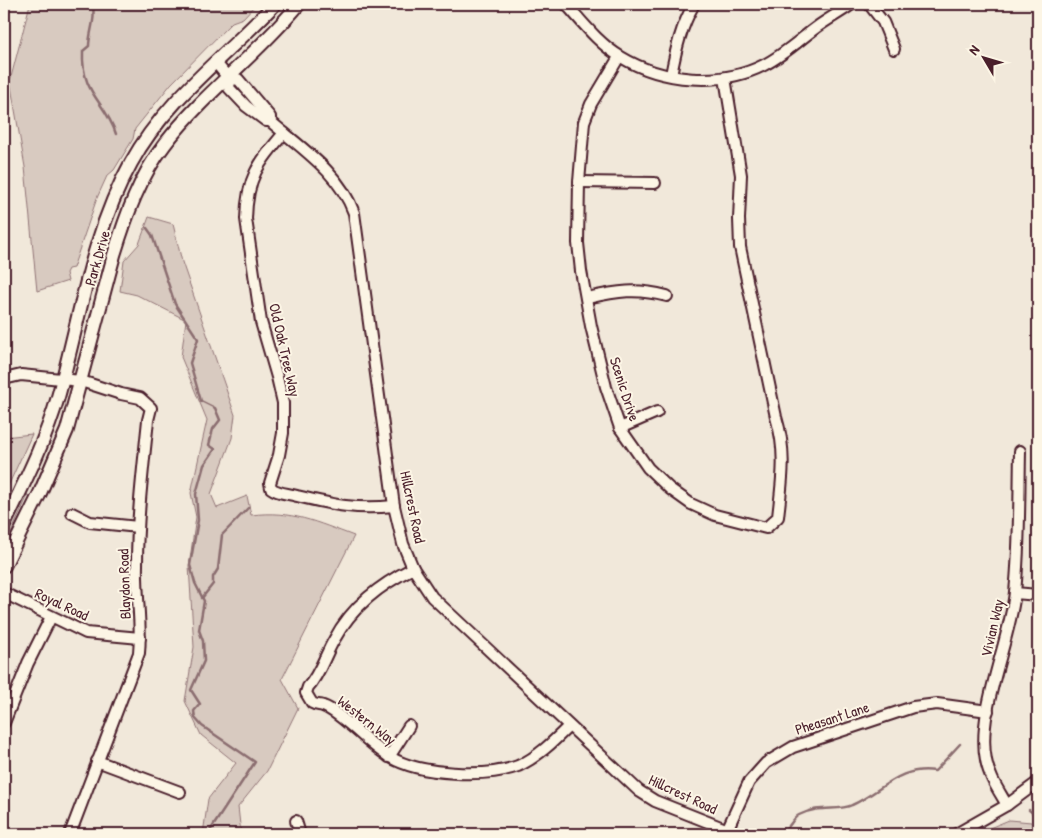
<svg xmlns="http://www.w3.org/2000/svg" width="1042" height="838" font-family="'Patrick Hand',sans-serif">
<rect width="100%" height="100%" fill="#f1e8da"/>
<filter id="ink" filterUnits="userSpaceOnUse"><feTurbulence type="fractalNoise" baseFrequency=".02" numOctaves="2"/><feDisplacementMap in="SourceGraphic" scale="10" xChannelSelector="R" yChannelSelector="G"/><feConvolveMatrix kernelMatrix="1 2 1 2 8 2 1 2 1" color-interpolation-filters="sRGB"/></filter>
<g filter="url(#ink)">
<g fill="#d8cac0" stroke="#917476">
<path d="M30,4H256L243,18L232,22L171,84L135,129L133,139L114,170L107,176L97,198L73,268L68,269L66,273L68,281L37,291L25,167L10,81Z"/>
<path d="M149,217L173,224L182,262L235,415L232,438L211,494L217,508L247,496L251,515C292,510 316,522 354,536L282,679L298,708L267,771L238,807L241,834H203L208,799L236,763L201,735L185,701L194,647L189,566L196,517L191,493L207,420L181,357L186,320L137,295L120,291L124,261L139,244Z"/>
<path d="M32,434L4,495V437Z"/>
<path d="M24,493L28,495L4,549V536Z"/>
<path d="M1009,820L1031,822L1038,829V834H975Z"/>
</g>
<g fill="none" stroke-linecap="round" stroke-linejoin="round">
<g stroke="#8b6d6f" stroke-width="2.5">
<path d="M92,4C97,17 89,32 89,46L83,51C81,95 105,100 116,134"/>
<path d="M147,228L152,235L175,304L198,339L190,363L201,401L215,408L220,420L213,429L209,445L215,449L204,465L196,494L198,520L190,565L195,583L204,601L199,630L203,641L204,661L191,690L200,704L194,711L195,718L202,726L255,762L208,834"/>
<path d="M202,598L213,584V577L218,569L222,535L248,508"/>
<path d="M1029,810L1038,817"/>
<path d="M780,833C790,830 791,819 799,815C820,804 838,812 852,805C881,792 900,765 935,771L960,744"/>
</g>
<g stroke="#4a1f2b" stroke-width="14">
<g id="minor">
<path d="M566,4C583,23 599,44 621,57C662,82 721,87 764,65C784,55 799,40 817,27C828,19 841,12 852,4"/>
<path d="M869,4L883,22L894,49"/>
<path d="M619,57L591,104L584,122L579,182L578,243L581,271L591,326L606,387L620,428L648,468L670,489L691,504L715,515L766,528L778,517C782,480 787,453 776,417L740,247L739,219L741,175L725,78"/>
<path d="M216,63L230,80L229,88L246,106L266,121H270C302,149 339,172 354,213L394,506L403,544L413,568L432,597L639,791L655,801L738,834"/>
<path d="M671,75C676,49 681,27 694,4"/>
<path d="M230,80L238,79L270,117V121"/>
<path d="M284,133C258,164 247,177 246,219L261,322L277,377L283,403V433L279,455L270,483L271,488C279,494 287,493 297,496C334,505 356,510 394,506"/>
<path d="M579,182L655,183"/>
<path d="M587,298C618,291 636,288 667,296"/>
<path d="M4,379L21,375L81,381L121,394L140,398L151,408L148,420C143,469 137,517 137,565C136,595 142,623 139,653L70,834"/>
<path d="M620,428L657,412"/>
<path d="M72,513L90,522L138,527"/>
<path d="M413,568C380,585 352,606 334,640C325,655 320,674 308,687L306,693L312,703C317,706 319,704 323,706C341,712 370,746 390,757C420,775 486,778 518,766C538,757 554,741 569,726"/>
<path d="M4,593L86,633L140,638"/>
<path d="M1015,593L1038,595"/>
<path d="M4,723L28,663L51,617"/>
<path d="M389,757L409,726"/>
<path d="M97,761L180,792"/>
<path d="M1007,805C999,791 989,777 986,760C976,713 1010,642 1015,592C1020,545 1019,498 1020,451"/>
<path d="M296,821L300,834"/>
<path d="M727,830L749,782L766,763L793,747L913,707L937,704L988,711"/>
<path d="M956,834L1007,805L1038,782"/>
</g>
</g>
<g stroke="#4a1f2b" stroke-width="16">
<g id="tertiary">
<path d="M4,525C24,483 45,442 58,397C80,319 91,235 131,163C165,100 227,55 275,4"/>
<path d="M4,566L40,493L67,430L114,255C126,216 140,176 165,144C204,93 258,54 299,4"/>
</g>
</g>
<use href="#minor" stroke="#fcf5e5" stroke-width="10"/>
<use href="#tertiary" stroke="#fcf5e5" stroke-width="12"/>
</g>
</g>
<g text-anchor="middle" dominant-baseline="central" stroke-width="4" stroke-linejoin="round" paint-order="stroke">
<g font-size="15" fill="#4a1f2b" stroke="#fcf5e5">
<text transform="translate(97 258) rotate(-74)">Park Drive</text>
<text transform="translate(285 350) rotate(77)">Old Oak Tree Way</text>
<text transform="translate(625 389) rotate(72)">Scenic Drive</text>
<text transform="translate(413 507) rotate(78)">Hillcrest Road</text>
<text transform="translate(124 584) rotate(-92)">Blaydon Road</text>
<text transform="translate(62 604) rotate(25)">Royal Road</text>
<text transform="translate(992 628) rotate(-77)">Vivian Way</text>
<text transform="translate(832 718) rotate(-18)">Pheasant Lane</text>
<text transform="translate(367 720) rotate(38)">Western Way</text>
<text transform="translate(683 794) rotate(25)">Hillcrest Road</text>
</g>
</g>
<rect width="1042" height="838" fill="none" stroke="#fcf5e5" stroke-width="20"/>
<rect x="10" y="10" width="1022" height="818" fill="none" stroke="#4a1f2b" stroke-width="2" filter="url(#ink)"/>
<g transform="translate(984 58) rotate(308)" stroke="#fcf5e5" stroke-width="4" paint-order="stroke">
<path d="M0-4L9 19L0 12L-9 19Z" fill="#4a1f2b"/>
<text y="-8" font-size="14" font-weight="bold" text-anchor="middle" fill="#4a1f2b">N</text>
</g>
</svg>
